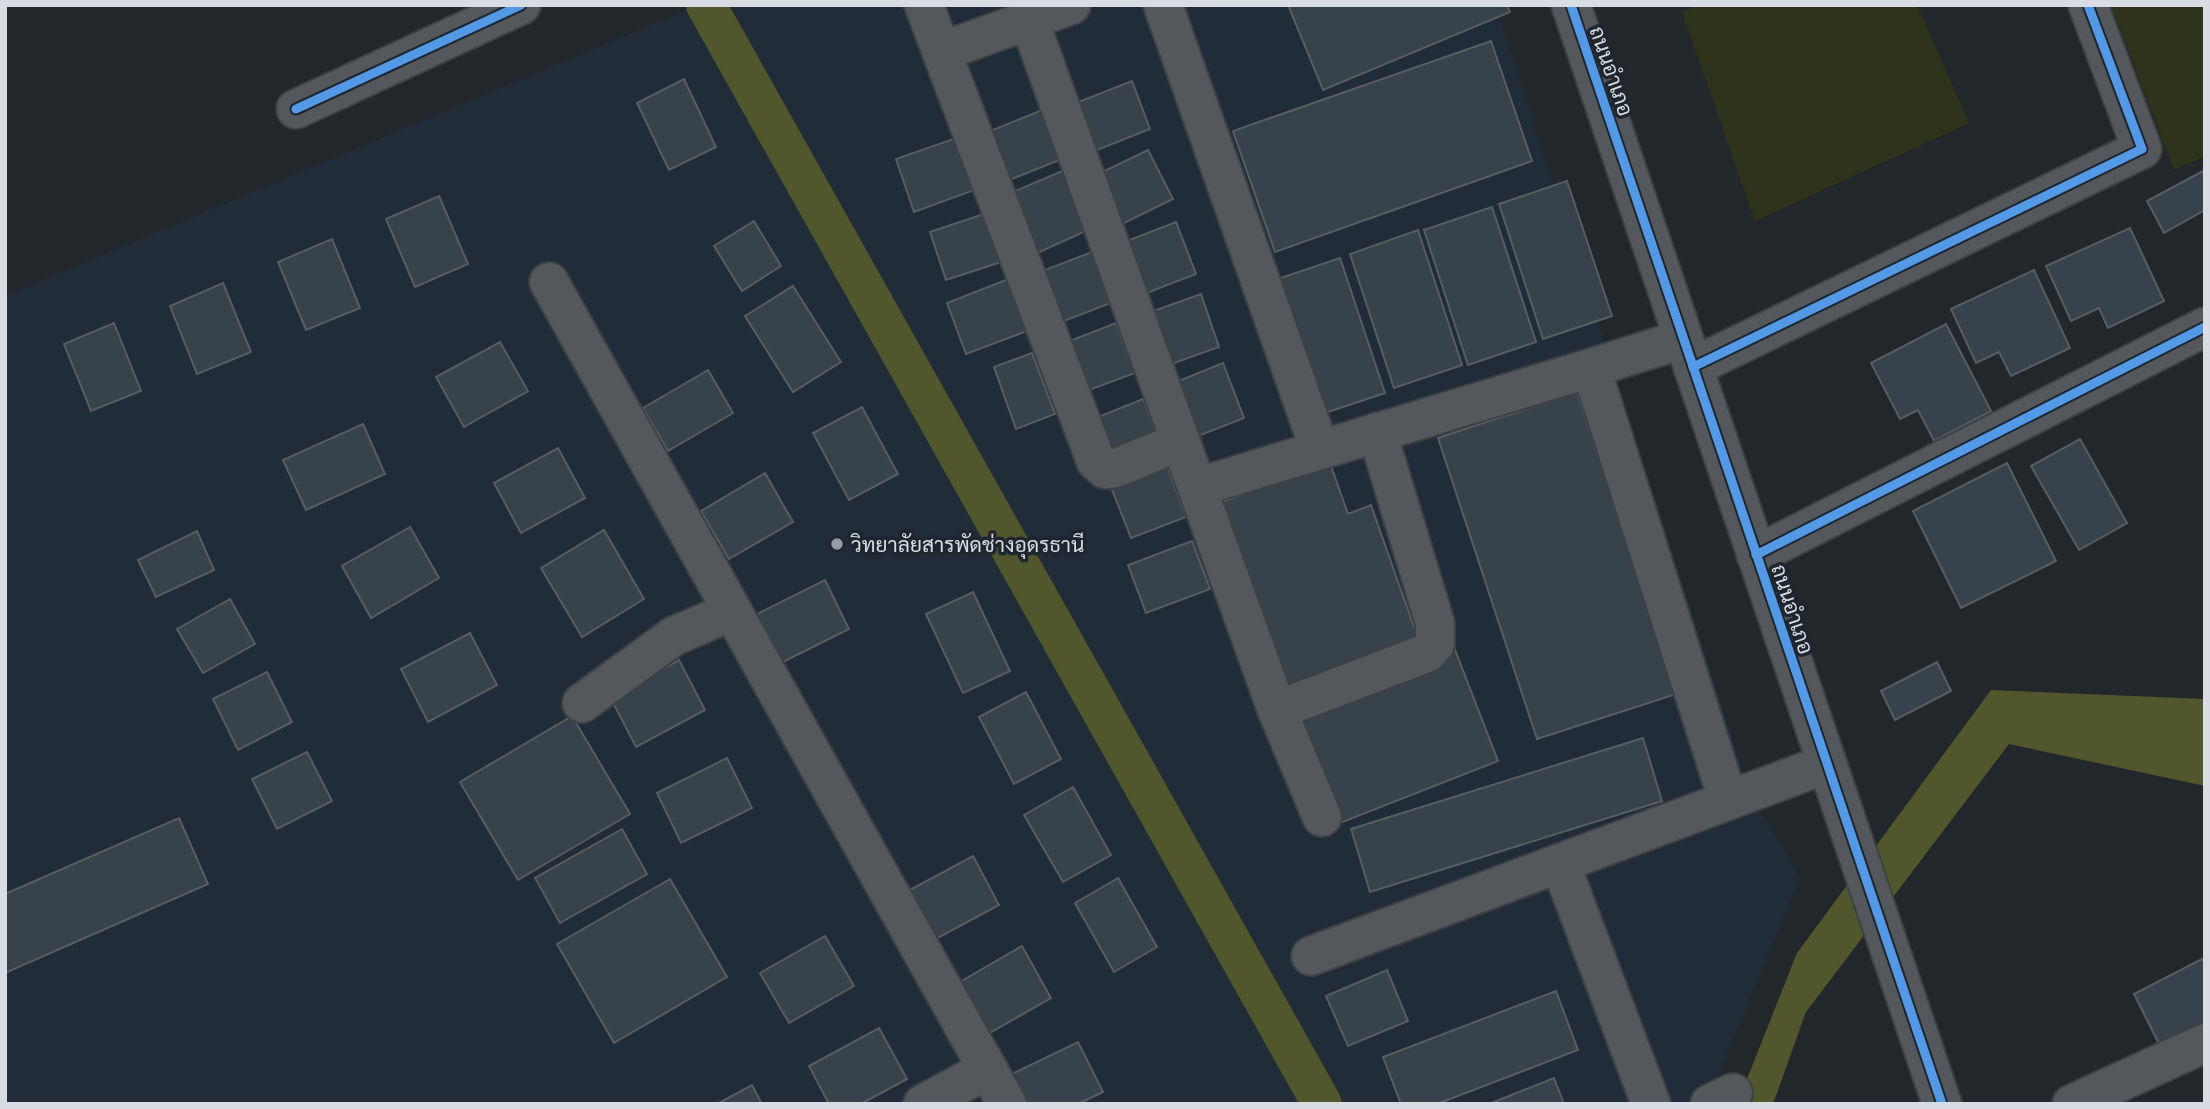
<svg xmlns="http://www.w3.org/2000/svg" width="2210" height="1109" font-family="'IBM Plex Sans',Sarabun,sans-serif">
<rect width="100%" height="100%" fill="#22272b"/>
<path fill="#202c38" d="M688,5H1495L1750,792L1800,878L1706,1104H5V296L689,9Z"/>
<g fill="#30331c">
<path d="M1697,5H1917L1969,123L1755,221L1682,12Z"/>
<path d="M2111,5H2205V156L2174,170Z"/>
</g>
<path fill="#52562c" d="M1991,690L2205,699V786L2009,744L1806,1012L1773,1104H1737L1797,953Z"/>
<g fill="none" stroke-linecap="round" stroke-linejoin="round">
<path stroke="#52562c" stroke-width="40" d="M706,5L1322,1104"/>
</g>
<g fill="#38424a" stroke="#595d61" stroke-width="2">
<path d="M1288,5H1507L1510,12L1323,90Z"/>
<path d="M1491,41L1532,161L1275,252L1233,131Z"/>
<path d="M684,79L716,147L669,170L637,103Z"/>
<path d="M1132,81L1150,129L1087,154L1068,106Z"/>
<path d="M1042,110L1062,159L1002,183L983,134Z"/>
<path d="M959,137L977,189L914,212L896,159Z"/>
<path d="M1148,150L1173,199L1118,226L1094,176Z"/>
<path d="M2205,170V210L2164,233L2147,201Z"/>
<path d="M1062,171L1088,230L1033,255L1006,195Z"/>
<path d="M1567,181L1612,316L1543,339L1499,204Z"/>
<path d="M439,196L468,264L415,287L386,219Z"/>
<path d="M1492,207L1536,342L1468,365L1424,230Z"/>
<path d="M987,213L1004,261L946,280L930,232Z"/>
<path d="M754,221L781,266L742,291L714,246Z"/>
<path d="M1176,222L1196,274L1139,296L1119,244Z"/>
<path d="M2130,228L2164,301L2108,328L2099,308L2071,321L2046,266Z"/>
<path d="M1418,230L1462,365L1394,388L1350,254Z"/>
<path d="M332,239L360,308L306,330L278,262Z"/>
<path d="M1092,252L1111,303L1051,326L1032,275Z"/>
<path d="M1340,258L1385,393L1316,416L1272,281Z"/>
<path d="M2034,270L2070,348L2011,376L1999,352L1976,363L1951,309Z"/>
<path d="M1008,279L1027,331L966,354L947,303Z"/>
<path d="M223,283L251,352L197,374L170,306Z"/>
<path d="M793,286L841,362L793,392L745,316Z"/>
<path d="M1201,294L1219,347L1160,368L1142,315Z"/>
<path d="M114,323L141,391L91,411L64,344Z"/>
<path d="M1116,323L1135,373L1081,393L1062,344Z"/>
<path d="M1946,324L1991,411L1934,441L1918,410L1900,419L1871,363Z"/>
<path d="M500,342L528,391L464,427L436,377Z"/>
<path d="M1032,353L1055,414L1016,429L994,367Z"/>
<path d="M1223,363L1244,418L1188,440L1166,386Z"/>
<path d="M708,370L733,413L668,451L643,408Z"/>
<path d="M1577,392L1676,694L1537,739L1438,438Z"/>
<path d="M1143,399L1161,445L1111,465L1093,419Z"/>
<path d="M862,407L898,474L849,500L813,433Z"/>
<path d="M363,424L385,474L306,510L283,460Z"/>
<path d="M2080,439L2127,523L2079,550L2031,466Z"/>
<path d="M558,448L585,498L521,533L494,483Z"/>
<path d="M1330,463L1348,514L1371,505L1422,650L1285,699L1216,504Z"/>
<path d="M2007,463L2056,561L1961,608L1913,511Z"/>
<path d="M1167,466L1186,517L1131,538L1111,487Z"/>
<path d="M765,473L793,522L729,559L701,511Z"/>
<path d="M410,527L439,578L371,618L342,566Z"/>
<path d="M604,530L644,599L582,637L541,568Z"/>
<path d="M197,531L214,570L156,597L138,560Z"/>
<path d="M1192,541L1210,589L1146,613L1128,565Z"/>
<path d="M825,580L849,629L779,664L755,615Z"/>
<path d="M973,592L1010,671L963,693L926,614Z"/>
<path d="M230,599L255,644L203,673L177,629Z"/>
<path d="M470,633L497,685L428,722L401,669Z"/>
<path d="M1454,647L1498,761L1340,823L1295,710Z"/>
<path d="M679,660L705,710L636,747L610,697Z"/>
<path d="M1937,662L1951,691L1895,720L1881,691Z"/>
<path d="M267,672L292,722L238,750L213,699Z"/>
<path d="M1026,692L1061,759L1014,784L979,717Z"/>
<path d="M572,716L630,814L518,880L460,782Z"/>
<path d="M1643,738L1662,801L1370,892L1351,829Z"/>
<path d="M307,752L332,801L277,829L252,779Z"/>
<path d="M727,758L752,808L681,843L657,793Z"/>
<path d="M1073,787L1111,855L1063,882L1024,815Z"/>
<path d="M179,818L208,884L5,973V894Z"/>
<path d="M622,829L647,874L560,923L535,878Z"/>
<path d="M973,856L999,905L934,940L908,891Z"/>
<path d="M1118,878L1157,947L1114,972L1075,903Z"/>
<path d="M670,879L727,977L614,1043L557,944Z"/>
<path d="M825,936L854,986L789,1023L760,973Z"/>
<path d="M1022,946L1051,998L988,1034L958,983Z"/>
<path d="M2202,959L2205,963V1029L2162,1050L2134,994Z"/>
<path d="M1387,970L1408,1021L1348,1046L1326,996Z"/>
<path d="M1556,991L1578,1050L1437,1104H1401L1383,1057Z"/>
<path d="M879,1028L907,1079L861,1104H829L809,1066Z"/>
<path d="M1078,1042L1103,1092L1078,1104H1024L1010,1075Z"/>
<path d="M1554,1078L1564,1104H1489Z"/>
<path d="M752,1085L762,1104H717Z"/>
</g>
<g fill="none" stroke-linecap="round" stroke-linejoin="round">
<g stroke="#3d4144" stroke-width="42">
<g id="minor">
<path d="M924,5L1096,461L1105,469L1116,468L1181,441"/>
<path d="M1163,5L1320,450"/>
<path d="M1571,5L1942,1104"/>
<path d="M1029,20L1277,710L1322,817"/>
<path d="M943,51L1071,5"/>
<path d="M296,109L521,5"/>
<path d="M549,282L1007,1104"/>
<path d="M1693,367L2142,149L2088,5"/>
<path d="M1591,368L1683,339"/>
<path d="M1198,487L1591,368L1728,800"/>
<path d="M1756,555L2205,327"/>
<path d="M582,703L674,636L732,611"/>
<path d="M1277,710L1427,653L1435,644V623L1377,432"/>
<path d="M1560,863L1651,1104"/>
<path d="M1311,956L1826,764"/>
<path d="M923,1104L988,1069"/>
<path d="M1710,1104L1733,1093"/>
<path d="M2072,1104L2205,1043"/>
</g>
</g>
<use href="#minor" stroke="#54585c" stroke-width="38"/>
<g stroke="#1e272f" stroke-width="13">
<g id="cycleway">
<path d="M1571,5L1942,1104"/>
<path d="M296,109L521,5"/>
<path d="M1693,367L2142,149L2088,5"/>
<path d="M1756,555L2205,327"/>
</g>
</g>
<use href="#cycleway" stroke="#5399e6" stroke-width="9"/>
</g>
<circle fill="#989da2" stroke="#1e272f" stroke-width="2.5" cx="837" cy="544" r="7"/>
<g text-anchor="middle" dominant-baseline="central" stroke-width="7" stroke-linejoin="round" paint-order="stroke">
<g font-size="21" fill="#d7dde2" stroke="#1e272f">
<text transform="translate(1612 71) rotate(71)">ถนนอำเภอ</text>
<text transform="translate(1793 609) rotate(72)">ถนนอำเภอ</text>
</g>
<g font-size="21" fill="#d7dde2" stroke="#1e272f" text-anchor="start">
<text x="851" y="544">วิทยาลัยสารพัดช่างอุดรธานี</text>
</g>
</g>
<rect width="2210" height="1109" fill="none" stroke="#d7dde2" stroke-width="14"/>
</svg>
